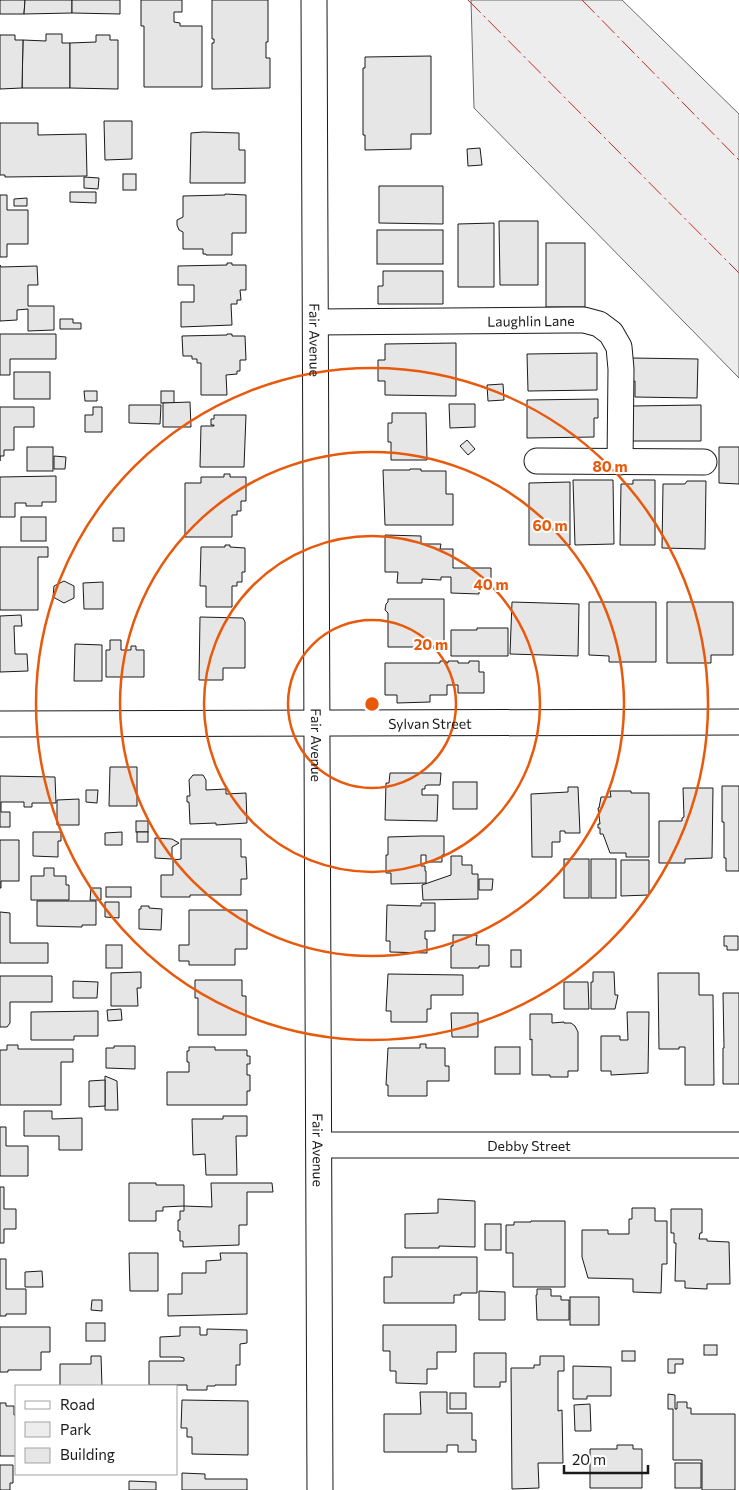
<svg xmlns="http://www.w3.org/2000/svg" width="739" height="1490" font-family="Commissioner,sans-serif">
<rect width="100%" height="100%" fill="#fff"/>
<path fill="#ededed" stroke="#6a6a6a" d="M471,0H622L739,114V378L474,108Z"/>
<g fill="#e6e6e6" stroke="#1a1a1a">
<path d="M0,0H25L24,14H0Z"/>
<path d="M25,0H72V13L24,14Z"/>
<path d="M72,0H120V14L72,13Z"/>
<path d="M141,0H182V12H174V22L180,23V26H202V87H144V26H141Z"/>
<path d="M212,0H268V42H266V58H270V88L212,89V43H214V39H212Z"/>
<path d="M46,34H62V43H70V88H22L23,40L46,41Z"/>
<path d="M0,35H15V40H23L22,88L0,89Z"/>
<path d="M96,35H110V40H118V89L70,88V43L96,42Z"/>
<path d="M431,56V134H411V149L365,150V135H363V68H365V57Z"/>
<path d="M104,121H132V159L105,160Z"/>
<path d="M0,123H38V135L86,134L87,176L5,177V175H0Z"/>
<path d="M203,132L239,133V150H245V183H190L191,133Z"/>
<path d="M480,148L482,165L468,166L467,149Z"/>
<rect x="123" y="174" width="13" height="16"/>
<path d="M84,177L99,178L98,189L84,188Z"/>
<path d="M379,186H443V224L379,223Z"/>
<path d="M70,192H96V203L70,202Z"/>
<path d="M225,194L246,195V233H232V255H206V254H203V249H183V232L179,230L177,225V220L183,217V196L225,195Z"/>
<path d="M0,195H7V210H28V244H7V257H0Z"/>
<path d="M27,198V206H14V199Z"/>
<path d="M499,221H538V285H500Z"/>
<path d="M494,223V287H458V224Z"/>
<rect x="377" y="230" width="66" height="34"/>
<rect x="546" y="243" width="39" height="64"/>
<path d="M227,263H232V265H246V290H240L241,300H237V304H231L232,325L181,327V302H194V285H178V266L227,265Z"/>
<path d="M0,265L1,267L37,266L38,285H28V306H54V330L28,331V309L17,310V320L0,321Z"/>
<path d="M383,271H443V304H378V286H383Z"/>
<path d="M60,319H73V323H81V329H60Z"/>
<path d="M0,334H56V359H10V375H0Z"/>
<path d="M227,334H232V336H245L246,360H240V371H237V374L226,375L227,395H201V363H197V359H192V356H183L182,336L227,335Z"/>
<path d="M456,343V396L385,395V381H378V360H385V344Z"/>
<path d="M597,353V390L528,391L527,354Z"/>
<path d="M632,358L698,359L697,398L635,397V381H632Z"/>
<rect x="14" y="372" width="36" height="27"/>
<path d="M503,384L504,400L488,401L487,385Z"/>
<path d="M84,391H97V401H85Z"/>
<rect x="161" y="391" width="13" height="12"/>
<path d="M598,399V418H594V437L527,438V400Z"/>
<path d="M190,402L191,427H163V403Z"/>
<path d="M449,404H475V427L450,428Z"/>
<path d="M129,405H161L160,424L129,423Z"/>
<path d="M701,405V441H632V406Z"/>
<path d="M0,407H34V427H14V450H4V456H0V461Z"/>
<path d="M93,407H102V432H85V415H93Z"/>
<path d="M392,413H426L427,460H391V442H388V423H392Z"/>
<path d="M214,415H246L244,467H200L201,426H214V425H211V419H214Z"/>
<path d="M467,440L475,449L468,455L460,446Z"/>
<rect x="27" y="447" width="26" height="24"/>
<path d="M719,447H739V484L719,483Z"/>
<path d="M54,456L66,457L65,469H54Z"/>
<path d="M410,469H421V471H446V494H453V525H385L383,470H410Z"/>
<path d="M224,474H230V477H246V501H241V511H237V515H232V537H185V483H201V477H224Z"/>
<path d="M56,476V502H42V506H26V503H15V517H0V477Z"/>
<path d="M573,480H613L614,544L575,545Z"/>
<path d="M633,480H655V545H620L621,484H633Z"/>
<path d="M687,481H706L705,549L662,548L663,484H685Z"/>
<path d="M570,482V545H529V483Z"/>
<rect x="21" y="517" width="25" height="24"/>
<rect x="113" y="528" width="11" height="13"/>
<path d="M385,535L421,536V544H441L440,549H453V568H491V580H479V594L451,593V577H441V580L422,579V583H397L398,572H385Z"/>
<path d="M225,545H230V547L245,548V572H242V582H237V586H232V607H206V586H200L201,547H225Z"/>
<path d="M0,547H48V557H38V610H0Z"/>
<path d="M64,581L74,586V598L64,603L53,597L54,586Z"/>
<path d="M103,582V609H84L83,583Z"/>
<path d="M388,599H444V647H388V613L385,610L386,604L388,602Z"/>
<path d="M512,602L579,604L578,656L510,654Z"/>
<path d="M589,602H656V662H609V656L589,655Z"/>
<path d="M667,602H733V655H711V663H667Z"/>
<path d="M21,615L22,626H14L15,654H27L28,671L0,672V616Z"/>
<path d="M200,617L243,618L245,622V668H223V680H199Z"/>
<path d="M477,628H508V656H451V630H477Z"/>
<path d="M110,640H121V650H131V646H136V650H144V677H106V650H110Z"/>
<path d="M75,644L102,645V681H74Z"/>
<path d="M440,661H446V663H448V661H458V663H469V661H479V672H484V693H458V685H447V695H430V702L397,703V695H385V663H440Z"/>
<path d="M110,767H137V806H109Z"/>
<path d="M390,773H441L440,785H427L425,786V789H422V795H438L437,821L385,820L386,783H389Z"/>
<path d="M193,775H203L206,780V790L226,789V794L246,793L247,823L216,825V823L190,824L189,802H187V796H190L189,780Z"/>
<path d="M0,776L55,777L56,803H32V807H24V802H1V812H10V827H0Z"/>
<rect x="453" y="782" width="24" height="27"/>
<path d="M722,786H739V871H726V858H724V822H722Z"/>
<path d="M568,787H578L580,833H565V831H560V842H552V857H532L531,794L568,792Z"/>
<path d="M683,788H713L712,858L685,859V863H659V821H682V818L684,817Z"/>
<path d="M86,790H98L97,803L86,802Z"/>
<path d="M610,791H631V793H649V857H626V853H610L603,834H600V828H598V824H600L598,808H599L601,797H611Z"/>
<path d="M79,799V825H57V800Z"/>
<rect x="136" y="821" width="12" height="11"/>
<path d="M33,832H61V841H58V857L33,856Z"/>
<path d="M122,832V845H105V833Z"/>
<rect x="137" y="832" width="11" height="10"/>
<path d="M421,836H444V855H442V862H426V855H421V866H425V871H426V883L391,884V873H386V855H388V837Z"/>
<path d="M155,838L172,839L179,843L172,847V859L155,858Z"/>
<path d="M181,839H241V857H246L247,879H241V895H190V897H161V875H173V860L181,859Z"/>
<path d="M0,840H19V881H1V888H0Z"/>
<path d="M451,856H462V865H472V874H478V899L423,900L422,885L451,875Z"/>
<rect x="564" y="859" width="25" height="39"/>
<rect x="591" y="859" width="25" height="39"/>
<path d="M621,860H649V895L621,896Z"/>
<path d="M44,868H54V876H66V885H69V900H31V876H44Z"/>
<path d="M479,879H493L492,890H479Z"/>
<rect x="106" y="887" width="25" height="10"/>
<path d="M91,888H101V900H90Z"/>
<path d="M37,901H96V925H82V927L37,926Z"/>
<path d="M105,902H119V918L105,917Z"/>
<path d="M421,903H435V931H425V939H427V953L390,952V941H386L387,905L421,906Z"/>
<path d="M141,906H149V908L162,909L161,930L139,929V909H141Z"/>
<path d="M189,910H247V949H235V965H189V961H179V945H189Z"/>
<path d="M0,912L10,913V943H48V963H0Z"/>
<path d="M453,935H477L476,945H489V966H479V968H451V946H453Z"/>
<path d="M724,936H738V950H727V946H724Z"/>
<rect x="106" y="945" width="16" height="23"/>
<rect x="511" y="950" width="10" height="17"/>
<path d="M141,972V988H137L138,1006H111V973Z"/>
<path d="M593,972H614L615,995H618L615,1009H591V982H593Z"/>
<path d="M658,973H699V995H713L714,1085H685V1047H679V1049H659Z"/>
<path d="M388,974L463,975V995H431V1009H427V1022H391V1011H386Z"/>
<path d="M0,976H52V1002H10V1023L7,1027H0Z"/>
<path d="M195,980H242V996H246V1035H198V998H195Z"/>
<path d="M73,981L98,982L97,998H73Z"/>
<path d="M564,982H588L589,1009H564Z"/>
<path d="M723,993H739V1084H723V1048H724Z"/>
<path d="M121,1009L122,1020L108,1021L107,1010Z"/>
<path d="M98,1011V1036H74V1040H31V1012Z"/>
<path d="M627,1012H649L648,1073L611,1075V1071H601V1036H620V1040H628Z"/>
<path d="M451,1013H478V1037H452Z"/>
<path d="M530,1014H552V1023L564,1022V1023H571L575,1026L578,1032V1071H568V1077H550V1075H532V1039L530,1040Z"/>
<path d="M420,1044H426V1048H445V1066H449V1081H427V1096H388V1085H386L388,1048H420Z"/>
<path d="M7,1045H18V1049H73V1062H61V1105H0V1050H7Z"/>
<path d="M114,1046H135V1069L106,1068V1048H114Z"/>
<path d="M189,1047H215V1050H247V1056H250V1064H247V1075H250V1091H247V1105H167V1072H189V1062H187V1051H189Z"/>
<rect x="495" y="1047" width="25" height="27"/>
<path d="M105,1076L117,1081L118,1110H105Z"/>
<path d="M105,1080V1106L89,1107V1081Z"/>
<path d="M24,1111H52V1119L82,1118V1150H59V1136H24Z"/>
<path d="M223,1116H247V1136H236L237,1175H206L205,1154L193,1155L192,1119H223Z"/>
<path d="M0,1127H6V1146H28V1176H0Z"/>
<path d="M129,1183H156V1185H184V1206L163,1207V1211H156V1221H129Z"/>
<path d="M211,1183H272L273,1192H247V1225H239V1245L183,1247V1241H180V1231H178V1220H180V1211H184V1206L212,1207Z"/>
<path d="M0,1187H4V1209H16V1229H4V1243H0Z"/>
<path d="M438,1199L475,1201V1247L439,1246V1248H405V1214L438,1213Z"/>
<path d="M632,1208H655V1221H667V1264H662L661,1293L633,1292V1279L588,1278L582,1257V1230H608V1234H629V1219H632Z"/>
<path d="M671,1209H702V1233H700L699,1239H707V1241L729,1242L730,1284H707V1289L685,1288V1281H675L676,1243H674V1233H671Z"/>
<path d="M531,1221H565V1287H513V1253H506V1225H514V1222H531Z"/>
<rect x="485" y="1224" width="16" height="26"/>
<path d="M129,1253H158V1291H130Z"/>
<path d="M220,1253H247V1314L168,1316V1294H182V1273H206V1261L221,1260Z"/>
<path d="M392,1257H477V1293H461V1295H454V1303H384V1277H392Z"/>
<path d="M0,1259H6V1289H26V1314H6V1316H0Z"/>
<path d="M42,1271L43,1287H25V1272Z"/>
<path d="M537,1289H551V1296H561V1300H569V1320H537L536,1295H537Z"/>
<path d="M479,1291L505,1292V1320H479Z"/>
<rect x="570" y="1297" width="29" height="28"/>
<path d="M92,1300H102V1311L91,1310Z"/>
<rect x="86" y="1323" width="19" height="18"/>
<path d="M383,1325H456V1352H437V1369H427V1384L396,1383V1371H390V1351H383Z"/>
<path d="M0,1327H50V1352H41V1370H8V1372H0Z"/>
<path d="M180,1327H200V1335H207V1329L247,1330V1343L240,1344V1365H236V1385H215V1386H207V1390H187V1385H149V1361H184V1358L180,1357H160V1337L180,1336Z"/>
<rect x="704" y="1345" width="13" height="10"/>
<rect x="622" y="1351" width="13" height="10"/>
<path d="M474,1353H506V1382H500V1387H474Z"/>
<path d="M91,1356H101L102,1386H60V1364H91Z"/>
<path d="M540,1356H564V1371H558V1411L562,1410L563,1463H538L539,1488L512,1489L511,1368H534V1365H540Z"/>
<path d="M668,1359H683V1364H675V1373H668Z"/>
<path d="M573,1366L611,1367V1396H587V1399H573Z"/>
<path d="M420,1392H447V1413H472V1440H476V1452H458V1445H447V1452H384V1414H421Z"/>
<rect x="450" y="1393" width="16" height="16"/>
<path d="M668,1394L675,1395V1409H677V1402H687V1408H691V1414H735V1490H702V1460H673V1409H668Z"/>
<path d="M182,1400L248,1401V1455L192,1454V1437H187V1428H181Z"/>
<path d="M0,1403H6V1406H14V1415H16V1456H0Z"/>
<path d="M590,1404L591,1431H575L574,1405Z"/>
<path d="M617,1445H633V1449H642V1488H590V1449H617Z"/>
<rect x="675" y="1463" width="26" height="25"/>
<path d="M0,1465H13V1483H10V1490H0Z"/>
<path d="M182,1473L205,1474V1479H247V1490H182Z"/>
<path d="M129,1481L156,1482V1490H129Z"/>
</g>
<g fill="none" stroke-linecap="round" stroke-linejoin="round">
<g stroke="#1a1a1a" stroke-width="27">
<g id="minor">
<path id="s1" d="M314,0L320,1490"/>
<path id="s2" d="M316,322L568,320H584L599,324L611,333L619,347L621,369L620,462"/>
<path d="M537,461L704,462"/>
<path id="s3" d="M0,724L739,722"/>
<path id="s4" d="M319,1145H739"/>
</g>
</g>
<use href="#minor" stroke="#fff" stroke-width="25"/>
<g stroke="#c62828" stroke-width="1" stroke-dasharray="18 4 2.5 4" stroke-linecap="butt">
<path d="M468,0L739,273"/>
<path d="M582,0L739,160"/>
</g>
</g>
<g fill="none" stroke="#e8590c" stroke-width="2.5">
<circle cx="372" cy="704" r="84"/>
<circle cx="372" cy="704" r="168"/>
<circle cx="372" cy="704" r="252"/>
<circle cx="372" cy="704" r="336"/>
</g>
<g text-anchor="middle" dominant-baseline="central" stroke-width="4" stroke-linejoin="round" paint-order="stroke">
<g font-size="14" fill="#1a1a1a" stroke="#fff">
<text stroke="none"><textPath href="#s2" startOffset="215">Laughlin Lane</textPath></text>
<text stroke="none"><textPath href="#s1" startOffset="340">Fair Avenue</textPath></text>
<text stroke="none"><textPath href="#s3" startOffset="430">Sylvan Street</textPath></text>
<text stroke="none"><textPath href="#s1" startOffset="745">Fair Avenue</textPath></text>
<text stroke="none"><textPath href="#s4" startOffset="210">Debby Street</textPath></text>
<text stroke="none"><textPath href="#s1" startOffset="1150">Fair Avenue</textPath></text>
</g>
</g>
<circle cx="372" cy="704" r="8" fill="#e8590c" stroke="#fff" stroke-width="2.5"/>
<g font-size="15" text-anchor="middle" font-weight="bold" fill="#e8590c" stroke="#fff" stroke-width="4" stroke-linejoin="round" paint-order="stroke">
<text x="610" y="472">80 m</text>
<text x="550" y="531">60 m</text>
<text x="491" y="590">40 m</text>
<text x="431" y="650">20 m</text>
</g>
<rect x="15" y="1385" width="162" height="90" fill="#ffffff" stroke="#a3a3a3"/>
<rect x="25" y="1401" width="25" height="8" fill="#ffffff" stroke="#a3a3a3"/>
<text x="60" y="1410" font-size="15" fill="#1a1a1a">Road</text>
<rect x="25" y="1422" width="25" height="15" fill="#ededed" stroke="#a3a3a3"/>
<text x="60" y="1435" font-size="15" fill="#1a1a1a">Park</text>
<rect x="25" y="1448" width="25" height="15" fill="#e6e6e6" stroke="#a3a3a3"/>
<text x="60" y="1460" font-size="15" fill="#1a1a1a">Building</text>
<path d="M564 1465v8h84v-8" fill="none" stroke="#1a1a1a" stroke-width="2.5"/>
<text x="572" y="1465" font-size="15" fill="#1a1a1a" stroke="#ffffff" stroke-width="4" paint-order="stroke">20 m</text>
</svg>
